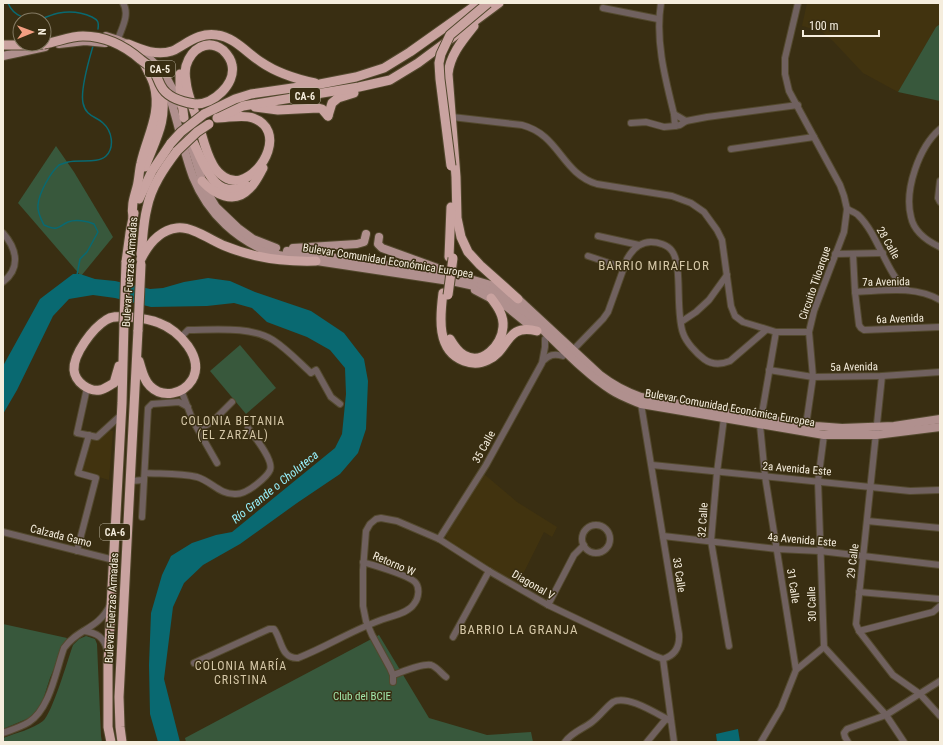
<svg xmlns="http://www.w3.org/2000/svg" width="943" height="745" font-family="'Roboto Condensed',sans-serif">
<rect width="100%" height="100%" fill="#392e12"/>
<g fill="#41330f">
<path d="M807,3H940V24L936,27L898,92L863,73L833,41L821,31L802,26Z"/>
<path d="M105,430L113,431L109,480L81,472L91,437Z"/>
<path d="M484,474L517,502L557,527L552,537L544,532L518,584L471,557L449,542L446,538L447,531Z"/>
</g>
<g fill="#38583c">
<path d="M940,24V101L898,92L936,27Z"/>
<path d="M56,146L74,172L113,237L81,276L18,203Z"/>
<path d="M240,345L276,388L246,414L210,371Z"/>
<path d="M3,624L67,638L50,678L42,703L35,713L29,718L3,729Z"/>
<path d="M379,635L429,718L487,735L531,732L533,742H186L185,738Z"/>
<path d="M86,636L95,639L97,644L101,736L102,742H3V738C16,733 33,729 43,721C52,714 68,659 73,645L79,639Z"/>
</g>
<g fill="#096971">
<path d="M73,274H80L95,279L115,281L150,289L163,288L184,282L208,278L230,281L255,292L311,311L344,333L364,359L368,381L366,429L358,453L340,474L297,503L240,544L203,565L184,583L173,607L164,679L180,742H158L150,714L149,665L151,613L162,575L171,556L192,543L216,535L232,532L335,448L342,434L346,394L345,368L330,350L307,337L267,322L252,308L234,303L207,306L151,307L115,298L93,295L69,299L53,316L17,390L3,414V366L40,299Z"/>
<path d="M738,729L740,742H717L716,734Z"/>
</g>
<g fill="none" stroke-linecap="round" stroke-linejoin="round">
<g stroke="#096971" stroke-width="1.5">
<path d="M8,3C13,16 28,21 41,19C47,17 53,14 59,13C70,11 81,12 92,17C98,20 99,22 98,29"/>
<path d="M77,275L80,259L87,252L98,232L94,224C88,221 75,219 68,222C56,228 58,231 44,225C41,219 37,212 38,205C39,193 50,173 59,165C61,164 65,163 68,162C79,159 98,164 106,156C115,147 112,131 103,123C96,116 86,117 83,103C80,89 89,60 93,46"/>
</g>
<g stroke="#53492e" stroke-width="8">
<g id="minor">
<path d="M661,3C655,40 665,78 674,114L686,121"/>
<path d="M798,3L785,58V74L789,91L840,185L844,196L847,209L844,232L814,311L809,332L813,377L806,425"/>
<path d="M603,8L658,19"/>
<path d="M118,39C122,28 130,14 123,3"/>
<path d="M674,114L675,126L680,125L686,121L707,117L798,105"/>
<path d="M452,117L522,125C560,135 561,173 597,184L672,196L691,203L704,212L717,230L722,240L731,306L735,316L743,322L776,332H809"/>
<path d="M631,123L646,122L664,127L675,126"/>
<path d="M940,129C919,147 904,190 911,217C914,232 927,241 940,247"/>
<path d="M731,149L814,137"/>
<path d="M940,181L938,198L940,202"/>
<path d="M847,209C851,211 856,213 858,215C879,235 886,274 907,290"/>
<path d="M3,233C17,249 21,268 3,282"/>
<path d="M598,236L639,245"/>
<path d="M835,254L883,253"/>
<path d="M853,254L855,292L859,325L861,328L864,330L940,327"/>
<path d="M588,256L624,268"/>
<path d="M855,292C883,291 914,285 940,300"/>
<path d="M681,322L696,312L709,300L727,275"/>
<path d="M181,337L188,330C214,330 251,326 273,340C287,349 299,362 311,373L316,370L331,397L340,404"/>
<path d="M573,350L603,319L608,312L627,259C632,250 639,242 651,242C658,242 668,245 672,251C683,266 675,311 683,333C686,342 696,353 704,359C712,365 720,365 730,361L766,330"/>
<path d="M543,361C549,355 554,353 563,356"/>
<path d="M769,370L813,377L882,376L940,372"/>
<path d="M882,376L856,624L859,631L893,675L920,694L940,716"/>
<path d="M87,388L77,433L97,437L121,415"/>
<path d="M181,390L193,421L217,463"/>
<path d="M641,404L679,634C680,646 676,655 663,659L674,742"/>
<path d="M724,418L717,472L711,541L729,646"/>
<path d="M761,419L776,332"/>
<path d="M760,425L765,476L796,670L781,708L761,742"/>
<path d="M199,430L214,420L232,402"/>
<path d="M824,435L818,481L824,647L886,715L904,742"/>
<path d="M652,465L910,491L940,490"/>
<path d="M145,473C161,474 181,473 197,477C211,481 220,495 236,494C243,494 252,488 257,484C262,480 268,475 270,470C274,460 254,436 248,428"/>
<path d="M131,481L144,480"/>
<path d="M142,517L148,408L152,404L179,402L188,407"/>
<path d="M867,521L940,528"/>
<circle cx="596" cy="539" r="14"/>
<path d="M3,532L114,560"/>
<path d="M663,536L777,549L820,551L940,565"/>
<path d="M439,539L486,465L542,363L545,347V339"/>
<path d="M77,551L96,478L78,473L89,435"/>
<path d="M859,592L940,599"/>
<path d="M548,605L574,555L584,545"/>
<path d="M84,631C97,633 104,637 107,650"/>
<path d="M859,631L933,612L940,606"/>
<path d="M453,637L489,571"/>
<path d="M194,663L269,629H274C282,640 281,659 298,658C329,646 355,628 387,618C396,615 409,612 414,604C419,598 420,587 415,582C406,574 375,566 363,562"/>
<path d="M796,670L824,647"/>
<path d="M393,675C402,672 422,663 431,665C437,667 441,673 446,677"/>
<path d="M393,682V675L390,668L372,635L366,621L363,606V570L366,531L370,524L376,519L381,518L397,521L439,539L489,571L548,605L655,656L663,659"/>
<path d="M3,733C11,730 21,727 29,722C50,709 56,670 64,648C78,628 98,630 110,605"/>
<path d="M565,742C572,732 583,729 592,722C600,716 606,707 613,702C627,694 657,714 671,721"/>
<path d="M647,742L666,719"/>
<path d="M848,742L845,737L844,733L847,729L886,715L940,681"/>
</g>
</g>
<g stroke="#53492e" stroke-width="10">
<g id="major">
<path d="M106,36C141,45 167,69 179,104"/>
<path d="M59,44L85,41L105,43"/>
<path d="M3,56L45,47"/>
<path d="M167,92L171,101C179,126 184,153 193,177C208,214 238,242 275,254C282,256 289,256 296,258"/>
<path d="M191,145L204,187L216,207L238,228L253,239L276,248"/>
<path d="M379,237L378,244L382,248L440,269"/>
<path d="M293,248L357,244L364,242L366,234"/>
<path d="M287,251L456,275L491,285L518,299L600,375C613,385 626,392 641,397L761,419L816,426L842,428L894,426L940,419"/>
<path d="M310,260L456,282C472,285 487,289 502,297C517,306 530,318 542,329C564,350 586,374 611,390C620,396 631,400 641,404L824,435H876L940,427"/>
<path d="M475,290L507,307L534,329"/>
</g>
</g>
<g stroke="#53492e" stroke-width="11">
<g id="highway">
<path d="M474,26C462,41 450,55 448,74L456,177L457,218L461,237L468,252L480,265L518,299"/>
<path d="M128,44C142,50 157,56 172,51C176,50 179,47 183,45C194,38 204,33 217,35C234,37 247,53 261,62C277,73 296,79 315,83"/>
<path d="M180,74V88L184,118"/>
<path d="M195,104C213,105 236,84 232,65C231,59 227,54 223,50C207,38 191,49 186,66C185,71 185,76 186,81C187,94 193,107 197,119C202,134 205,151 213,165C218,174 229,183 240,180C264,174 286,130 253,118C243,114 228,118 217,118"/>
<path d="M255,107L278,110L318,108L322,109L328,116"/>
<path d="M204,114L235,99L251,94L320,84L356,77L384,68L410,52L479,3"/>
<path d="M328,116L332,103L338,98L354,93"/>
<path d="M220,117L243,106L359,87L390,80L418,63L499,3"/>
<path d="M187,130C201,152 211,206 246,185"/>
<path d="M145,167C157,136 167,122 162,88"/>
<path d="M202,181C214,194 234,205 249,189C255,184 259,175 263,168"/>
<path d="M139,199L152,171L171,143"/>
<path d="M133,217C131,206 134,198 137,187C139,180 139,171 141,163C147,136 162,113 154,85C152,78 148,72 145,65"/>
<path d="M141,254C143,239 143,223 147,208C151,187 164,168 177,151"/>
<path d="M449,257L451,207"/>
<path d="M141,259C148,245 160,230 177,228C192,226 212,241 225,246C254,258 285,262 316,261"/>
<path d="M126,262L130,233L134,213"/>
<path d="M443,293C440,316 436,351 464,361C472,364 480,364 488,360C510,350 505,323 537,331"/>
<path d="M450,339C453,344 458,352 464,355C482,366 502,345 503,327C504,316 498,307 491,298"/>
<path d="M119,366L114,383C110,385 105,389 100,390C89,392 75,382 74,370C73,354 93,328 106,320C113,315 122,317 130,317C140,318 150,319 159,323C179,330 205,358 192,380C183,394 163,399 150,386C143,379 142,370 139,361"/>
<path d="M111,742L108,727V662L122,403L124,323"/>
<path d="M122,742L120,727L119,697L138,330"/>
</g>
</g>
<use href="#minor" stroke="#70615f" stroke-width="6"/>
<use href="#major" stroke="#b0908e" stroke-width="8"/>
<use href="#highway" stroke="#c9a3a0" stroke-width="9"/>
<g stroke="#53492e" stroke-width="11" stroke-linecap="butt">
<g id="highway-bridge">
<path d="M44,44C57,42 70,36 83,36C105,36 125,46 141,60C145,63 150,66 153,70C157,75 158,81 161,86C167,98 182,102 195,104"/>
<path d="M3,45H22L43,44"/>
<path d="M171,143L181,132L204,114"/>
<path d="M177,151L197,132L209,124"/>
<path d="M451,166L440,79L439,63L441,54L450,35L488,3"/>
<path d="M448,295L453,258"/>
<path d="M124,323L126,262"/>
<path d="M138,330L141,264"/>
</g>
</g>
<use href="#highway-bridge" stroke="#c9a3a0" stroke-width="9"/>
</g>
<g text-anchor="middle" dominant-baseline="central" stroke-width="3" stroke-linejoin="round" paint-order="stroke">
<g fill="#392e12" stroke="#bdb4a0" stroke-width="1">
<rect x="145" y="61" width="30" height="16" rx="3"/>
<rect x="290" y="88" width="30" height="16" rx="3"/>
<rect x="100" y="524" width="30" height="16" rx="3"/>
</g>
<g font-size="10" font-weight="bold" fill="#f5eddd">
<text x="160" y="69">CA-5</text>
<text x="305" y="96">CA-6</text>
<text x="115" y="532">CA-6</text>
</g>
<g font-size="11" fill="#f5eddd" stroke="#392e12">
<text transform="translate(888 243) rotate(60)">28 Calle</text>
<text transform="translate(388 261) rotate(9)">Bulevar Comunidad Económica Europea</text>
<text transform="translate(130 272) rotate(-86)">Bulevar Fuerzas Armadas</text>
<text transform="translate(886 282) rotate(-1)">7a Avenida</text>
<text transform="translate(815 283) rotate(-71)">Circuito Tiloarque</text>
<text transform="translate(900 319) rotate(-2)">6a Avenida</text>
<text transform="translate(854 367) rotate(-1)">5a Avenida</text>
<text transform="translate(730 408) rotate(10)">Bulevar Comunidad Económica Europea</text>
<text transform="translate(484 447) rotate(-61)">35 Calle</text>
<text transform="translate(797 469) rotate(5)">2a Avenida Este</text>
<text transform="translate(703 520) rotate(-86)">32 Calle</text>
<text transform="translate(61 536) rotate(14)">Calzada Gamo</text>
<text transform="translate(802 540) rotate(5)">4a Avenida Este</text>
<text transform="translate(853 561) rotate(-83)">29 Calle</text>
<text transform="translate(394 564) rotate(23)">Retorno W</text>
<text transform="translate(679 575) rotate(81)">33 Calle</text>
<text transform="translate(533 585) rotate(30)">Diagonal V</text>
<text transform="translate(793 586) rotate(81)">31 Calle</text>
<text transform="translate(812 604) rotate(-92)">30 Calle</text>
<text transform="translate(112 608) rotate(-87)">Bulevar Fuerzas Armadas</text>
</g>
<g font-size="11" fill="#a2e7ab" stroke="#392e12">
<text x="362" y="696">Club del BCIE</text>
</g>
<g font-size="12" letter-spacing="1" fill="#d5c7a7" stroke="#392e12">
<text x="233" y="421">COLONIA BETANIA<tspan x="233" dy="14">(EL ZARZAL)</tspan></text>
<text x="241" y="666">COLONIA MARÍA<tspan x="241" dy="14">CRISTINA</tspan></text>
</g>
<g font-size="12" font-style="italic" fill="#96f0fb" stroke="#392e12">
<text transform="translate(275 487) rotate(-39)">Río Grande o Choluteca</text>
</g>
<g font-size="13" letter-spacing="1" fill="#d5c7a7" stroke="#392e12">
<text x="654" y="265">BARRIO MIRAFLOR</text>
<text x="519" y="629">BARRIO LA GRANJA</text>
</g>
</g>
<rect width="943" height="745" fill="none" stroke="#f5eddd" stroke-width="8"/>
<g transform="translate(32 32) rotate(89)"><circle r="19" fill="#392e12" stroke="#847a63"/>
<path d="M0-3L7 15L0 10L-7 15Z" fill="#f39f82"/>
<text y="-6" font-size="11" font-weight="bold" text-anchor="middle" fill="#f5eddd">N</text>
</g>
<path d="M803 30v6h76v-6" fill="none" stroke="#f5eddd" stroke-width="2"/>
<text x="809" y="30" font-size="12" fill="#f5eddd" stroke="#392e12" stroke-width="3" paint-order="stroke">100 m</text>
</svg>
